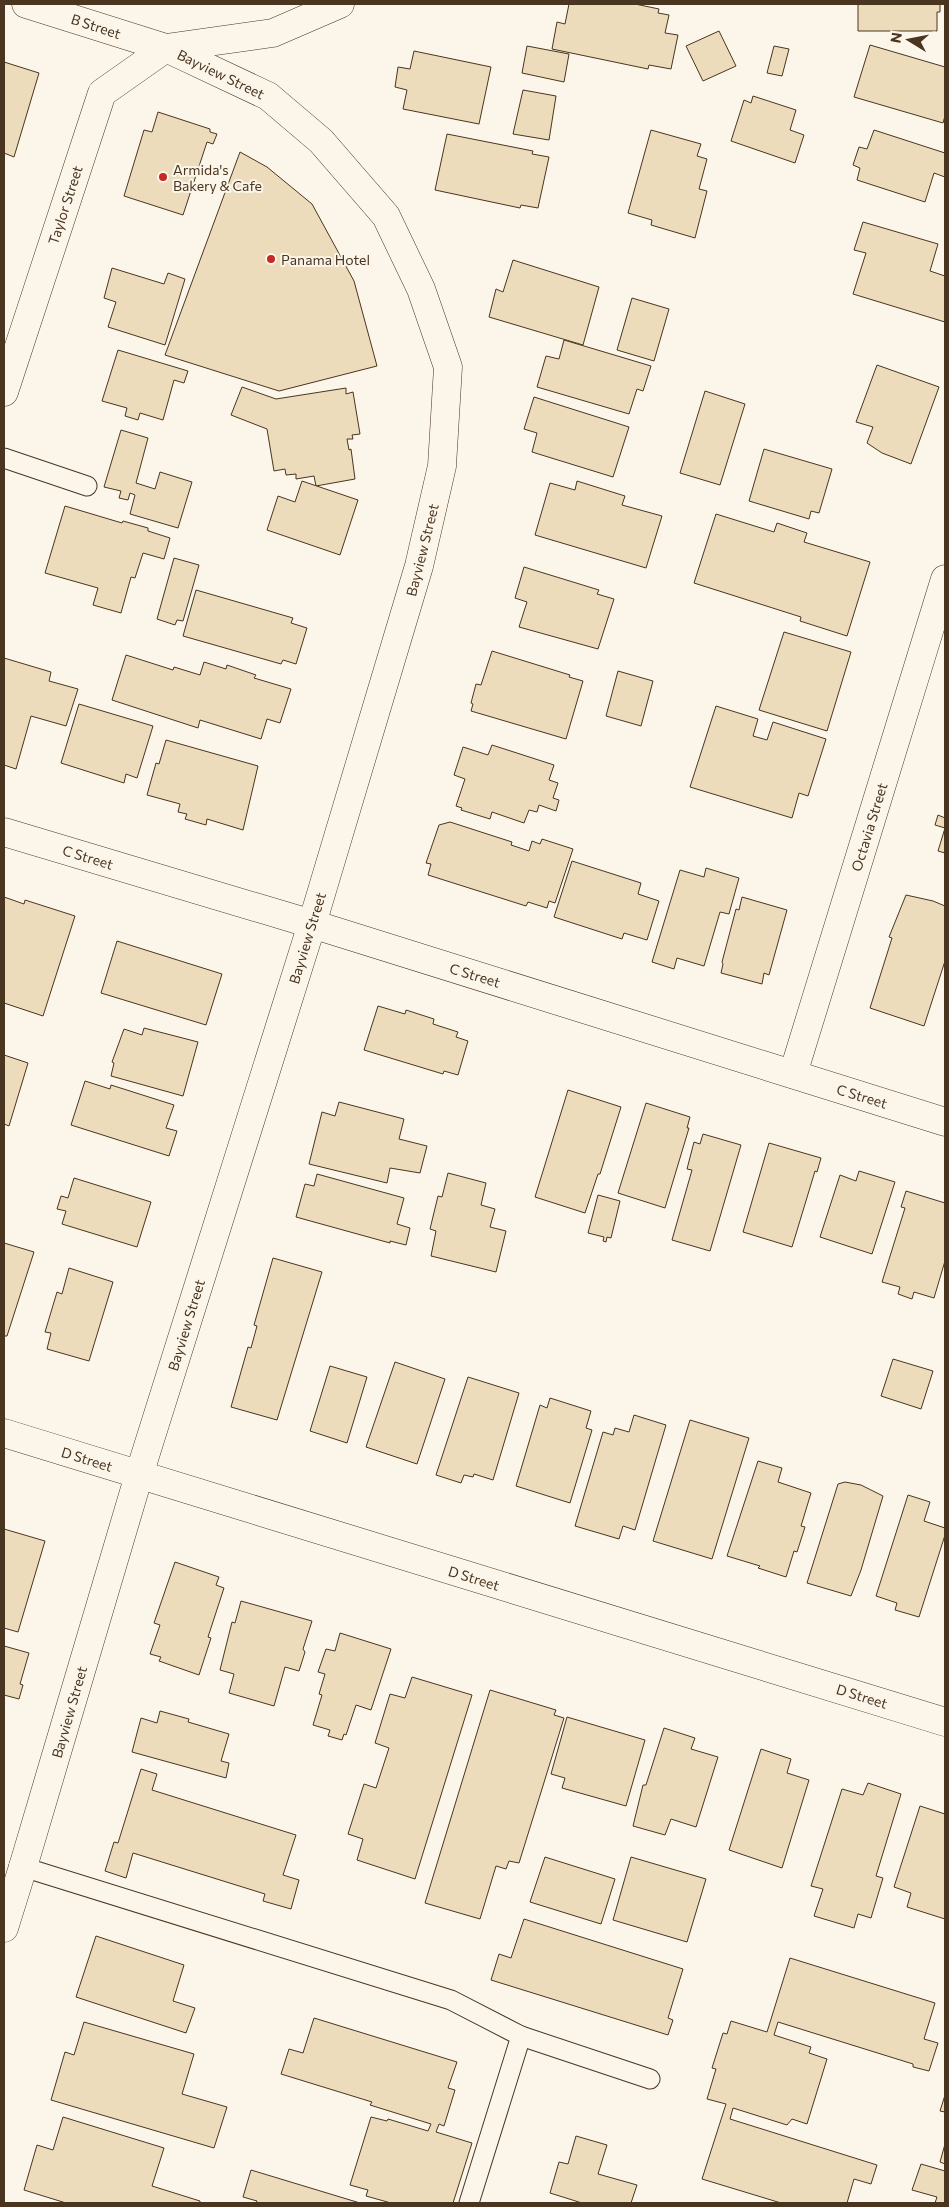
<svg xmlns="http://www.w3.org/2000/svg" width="949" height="2207" font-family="Commissioner,sans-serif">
<rect width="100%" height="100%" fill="#fbf6e9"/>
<g fill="#ecdcbc" stroke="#4a3520">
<path d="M569,4H635L659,9L658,13L669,15L665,33L678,35L671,69L649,65L648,69L552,49L557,22L565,24Z"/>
<path d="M858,4H940V12H937V31H858Z"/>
<path d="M719,31L736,66L703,81L686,46Z"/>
<path d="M870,45L945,67V116L943,123L854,97Z"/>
<path d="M527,46L569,54L564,82L522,73Z"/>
<path d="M774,46L789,49L782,76L767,73Z"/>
<path d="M414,51L491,67L479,124L403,109L407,90L395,87L398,67L410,69Z"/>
<path d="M4,62L39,73L14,157L4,153Z"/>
<path d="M523,90L556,96L549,140L513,134Z"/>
<path d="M753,96L796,110L790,130L804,135L795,163L731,141L744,100L751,103Z"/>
<path d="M158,112L210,129V132L217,134L213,144L207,142L183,215L124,196L144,130L152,132Z"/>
<path d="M651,130L701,144L697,156L707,159L699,189L707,191L695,238L651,225L652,220L628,213Z"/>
<path d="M874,130L945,153V177L934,173L925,202L857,180L860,168L853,165L859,147L867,149Z"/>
<path d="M447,134L533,151L532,154L549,157L538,208L521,205L520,208L435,190Z"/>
<path d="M240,152L267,167L312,204L354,281L377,366L279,391L165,355Z"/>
<path d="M863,222L938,244L930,271L945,276V322L853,294L866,253L854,250Z"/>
<path d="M513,260L599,287L583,345L489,317L496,289L503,292Z"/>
<path d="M112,268L164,284L168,273L185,279L165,345L108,327L116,302L104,298Z"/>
<path d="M632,298L669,309L654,361L617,350Z"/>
<path d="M564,340L651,366L643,391L637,389L629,414L537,387L546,356L559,359Z"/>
<path d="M118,350L188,371L184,383L174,380L163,420L140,413L138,420L125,416L127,408L102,401Z"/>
<path d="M877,365L939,387L911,464L882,453L867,443L873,427L856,422Z"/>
<path d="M242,387L276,399L346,388V394L353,392L360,434L352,435L353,439H347L349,450L351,449L355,479L316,486L314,476L296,479V474L286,475L285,469L274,471L267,429L231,415Z"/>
<path d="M705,391L745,404L720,485L680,473Z"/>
<path d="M534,397L629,427L613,477L532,452L537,433L524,429Z"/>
<path d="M121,430L148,438L136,483L155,489L160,472L192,482L178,528L130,514L135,495L130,493L128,500L119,498L121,491L104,487Z"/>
<path d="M764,449L832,469L819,513L811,511L809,519L749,501Z"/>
<path d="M302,481L358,500L340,555L267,530L278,496L295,502Z"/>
<path d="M577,481L625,496L622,505L662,516L646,568L535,535L550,483L575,490Z"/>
<path d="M65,506L122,523L123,521L148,528V531L170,538L164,559L143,553L135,578L131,577L121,613L93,605L98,588L45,573Z"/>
<path d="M716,514L774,532L777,523L807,533L804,542L870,562L847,636L800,621L801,617L694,583Z"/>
<path d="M174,558L199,565L183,621L177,620L175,625L157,619Z"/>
<path d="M524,567L599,590L597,594L614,599L598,649L519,627L527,602L515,598Z"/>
<path d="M196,590L293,618L291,623L307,628L296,664L283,660L281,664L183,636Z"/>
<path d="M784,632L851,652L827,731L759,710Z"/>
<path d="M492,651L570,675L569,677L583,681L566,739L471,711L473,704L471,703L476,684L481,685Z"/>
<path d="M126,655L173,670L174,667L200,675L204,662L226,669L227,665L256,675L254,678L291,689L280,723L267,719L261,739L200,720L198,728L112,700Z"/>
<path d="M4,658L51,672L49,681L78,689L66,726L31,716L16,769L4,765Z"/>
<path d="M618,671L653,681L641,726L606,716Z"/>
<path d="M79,704L153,726L137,778L126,774L124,783L61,763Z"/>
<path d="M716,706L758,719L753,736L767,740L773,722L826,739L808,796L799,793L792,818L690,787Z"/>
<path d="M166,740L258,766L243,830L207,819L206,825L185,819L187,814L178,812L180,804L147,795L156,763L159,764Z"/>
<path d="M492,745L554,765L549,780L558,783L553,798L559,800L556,811L539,805L537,812L529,810L524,823L492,812L490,819L461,810L462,808L456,806L465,779L454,775L463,747L488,755Z"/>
<path d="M938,815L945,818V853L938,851L945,828L935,825Z"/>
<path d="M450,822L512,842L511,845L529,851L532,841L540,844L542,839L573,849L555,903L549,901L547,908L528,902L526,906L428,875L431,864L426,863L439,825Z"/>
<path d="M572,861L641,883L638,894L659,901L647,940L624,933L622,939L554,917Z"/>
<path d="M706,868L739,878L729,914L720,912L704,966L677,958L674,969L652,962L680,870L704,877Z"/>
<path d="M906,895L933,901L945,906V961L924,1026L870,1008L892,938L889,937Z"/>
<path d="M4,897L24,904L25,900L75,916L43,1016L4,1003Z"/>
<path d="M742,897L787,910L769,975L764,973L762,984L721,973L723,964L722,962L736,909L739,910Z"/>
<path d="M117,941L222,974L206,1025L101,993Z"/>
<path d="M378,1006L405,1014L406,1010L434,1019L433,1024L458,1032L456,1037L468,1041L458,1075L444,1071L443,1074L364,1050Z"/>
<path d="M144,1028L198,1042L183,1096L111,1076L114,1063L112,1062L124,1029L142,1035Z"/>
<path d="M4,1055L28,1063L9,1126L4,1124Z"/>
<path d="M85,1081L110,1089L111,1085L174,1105L166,1128L177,1131L169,1156L71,1125Z"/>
<path d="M568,1090L621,1107L600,1174H598L585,1213L535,1197Z"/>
<path d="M339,1102L404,1119L399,1139L427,1146L420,1173L390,1168L387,1183L309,1164L322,1112L335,1116Z"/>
<path d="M646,1103L690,1117L687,1128H689L665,1208L618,1193Z"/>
<path d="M703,1134L741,1145L710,1251L672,1240L692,1170L687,1169L694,1142L700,1144Z"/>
<path d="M769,1143L821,1158L817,1172L815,1171L792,1247L743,1232Z"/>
<path d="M859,1171L895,1182L872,1254L820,1237L840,1175L856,1181Z"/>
<path d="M448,1173L486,1183L481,1205L495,1209L490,1227L506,1231L496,1272L431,1256L436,1231L430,1229L438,1196L442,1197Z"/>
<path d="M317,1174L404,1198L397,1224L410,1228L406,1245L390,1241V1243L296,1217L305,1184L314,1186Z"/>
<path d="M74,1178L151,1202L137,1247L62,1224L66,1211L57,1209L61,1196L68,1198Z"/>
<path d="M906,1191L945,1203V1261L934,1298L914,1292L912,1299L898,1294L900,1287L882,1282L905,1208L901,1207Z"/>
<path d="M598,1195L620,1201L611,1238L607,1237L606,1242L603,1241L604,1237L588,1233Z"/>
<path d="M4,1243L34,1252L7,1336H4Z"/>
<path d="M273,1258L322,1272L277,1420L231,1407L248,1347L251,1348L257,1326L254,1325Z"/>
<path d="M69,1268L113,1282L89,1361L47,1349L51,1333L45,1332L57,1292L62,1294Z"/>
<path d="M893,1359L933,1371L921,1409L881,1396Z"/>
<path d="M395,1362L445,1379L417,1464L366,1447Z"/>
<path d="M330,1366L367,1377L347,1443L310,1431Z"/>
<path d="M468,1377L519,1393L493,1480L474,1474L473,1477L464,1475L461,1483L436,1475Z"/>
<path d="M550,1398L591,1411L586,1428L592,1430L570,1503L516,1486L540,1405L547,1408Z"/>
<path d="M634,1415L666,1425L635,1530L623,1526L619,1539L575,1526L603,1432L613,1435L615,1428L629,1432Z"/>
<path d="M690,1420L749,1438L712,1559L653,1541Z"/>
<path d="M758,1461L782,1468L778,1482L811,1493L801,1526L805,1527L797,1552L794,1551L786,1577L758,1568L760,1566L727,1556Z"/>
<path d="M845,1482L861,1485L883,1496L861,1570L851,1596L807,1583L838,1484Z"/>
<path d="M908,1495L930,1502L924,1521L945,1528V1535L919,1617L895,1610L897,1603L876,1596Z"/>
<path d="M4,1529L45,1541L18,1632L4,1628Z"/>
<path d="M175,1562L219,1577L216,1585L224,1588L208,1637L211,1638L199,1675L159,1661L161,1657L150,1654L160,1625L154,1623Z"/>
<path d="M241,1601L312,1621L303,1649L305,1652L299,1671L285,1667L274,1706L229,1693L234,1674L220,1670L232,1622L235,1623Z"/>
<path d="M340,1633L391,1649L371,1710L356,1705L346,1735L344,1734L342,1740L328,1736L330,1730L313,1725L322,1695L319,1694L325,1674L318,1672L326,1649L335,1651Z"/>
<path d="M4,1646L29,1653L20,1684L23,1685L19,1699L4,1695Z"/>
<path d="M412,1677L472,1695L415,1879L357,1860L363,1839L348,1834L364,1784L376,1788L389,1748L375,1743L390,1694L405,1698Z"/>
<path d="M490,1690L556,1710L554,1715L564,1718L519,1863L509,1861L506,1869L496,1866L480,1919L425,1903Z"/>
<path d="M160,1711L189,1719L188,1722L229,1734L221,1761L229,1763L226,1778L132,1752L141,1718L157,1723Z"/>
<path d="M567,1717L645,1740L626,1806L562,1788L565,1778L551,1774Z"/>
<path d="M664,1728L695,1738L691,1749L718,1757L696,1827L671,1819L665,1835L633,1826L643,1785H646Z"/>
<path d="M761,1749L791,1759L787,1773L809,1780L782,1868L729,1850Z"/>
<path d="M141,1769L157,1774L152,1790L296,1835L283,1875L299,1880L291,1909L263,1901L265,1894L133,1853L126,1878L105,1871L114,1842L118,1843Z"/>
<path d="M868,1783L901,1794L876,1876L883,1878L871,1918L858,1914L854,1928L814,1916L823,1889L811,1886L842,1789L863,1795Z"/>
<path d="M920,1806L945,1814V1919L907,1907L911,1893L894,1887Z"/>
<path d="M545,1857L615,1879L601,1924L530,1902Z"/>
<path d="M631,1857L706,1879L687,1942L613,1920Z"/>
<path d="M524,1919L683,1969L668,2018L673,2020L668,2035L491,1980L499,1954L511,1958Z"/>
<path d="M96,1936L184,1965L173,2001L195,2008L186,2033L76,1997Z"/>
<path d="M790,1958L935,2003L924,2039L938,2043L929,2071L913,2067V2064L778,2022L774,2035L811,2047L809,2053L827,2059L807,2124L792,2119L787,2125L733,2108L730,2119L877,2165L871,2184L854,2179L847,2203H781L702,2179L726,2104L707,2099L716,2069L712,2068L723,2033L727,2034L731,2021L767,2032Z"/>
<path d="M314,2018L457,2062L448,2088L455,2090L444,2126L439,2124L436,2132L472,2143L453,2203H391L366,2196L368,2190L350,2185L371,2117L387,2121L388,2119L428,2131L431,2124L370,2105L372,2102L281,2074L289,2049L303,2053Z"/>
<path d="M84,2022L194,2054L182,2094L227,2107L214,2148L51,2100L65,2052L74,2055Z"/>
<path d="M945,2095V2112L940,2111Z"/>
<path d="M63,2117L164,2148L152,2186L200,2201V2203H66L24,2190L37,2145L53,2150Z"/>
<path d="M576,2136L607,2145L598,2174L637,2185L631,2203H582L550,2193L559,2162L568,2164Z"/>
<path d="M945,2144V2164L940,2162Z"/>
<path d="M921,2164L945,2171V2203H935L937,2197L912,2190Z"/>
<path d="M251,2170L360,2203H256L257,2201L243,2197Z"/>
</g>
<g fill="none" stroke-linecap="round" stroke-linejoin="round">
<g stroke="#4a3520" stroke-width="21">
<g id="lane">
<path d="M4,458L87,486"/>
<path d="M23,1867L451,2000L521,2036L469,2203"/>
<path d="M521,2036L650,2079"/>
</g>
</g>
<g stroke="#4a3520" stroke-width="29">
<g id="street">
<path d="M4,392L102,93L166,48"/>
<path d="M4,832L312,924L945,1122"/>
<path d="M793,1074L945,579"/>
<path d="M4,1928L23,1867"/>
</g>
</g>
<g stroke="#4a3520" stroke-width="29">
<g id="secondary">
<path d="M166,48L273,33L340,4"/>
<path d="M4,1433L945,1722"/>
<path d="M23,1867L139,1475L312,924L419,566L442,466L448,367L421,289L386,216L321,141L268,96L166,48L26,4"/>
</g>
</g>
<use href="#lane" stroke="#fbf6e9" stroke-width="19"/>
<use href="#street" stroke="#fbf6e9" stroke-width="28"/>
<use href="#secondary" stroke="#fbf6e9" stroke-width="28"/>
</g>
<g fill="#c62828" stroke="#fbf6e9" stroke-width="2">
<circle cx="163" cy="177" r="5"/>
<circle cx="271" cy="259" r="5"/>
</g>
<g text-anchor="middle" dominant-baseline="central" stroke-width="4" stroke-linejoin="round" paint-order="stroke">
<g font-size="14" fill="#4a3520" stroke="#fbf6e9">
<text transform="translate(96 26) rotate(18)">B Street</text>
<text transform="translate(221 74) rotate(26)">Bayview Street</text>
<text transform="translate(65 205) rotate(-72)">Taylor Street</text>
<text transform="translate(422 550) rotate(-76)">Bayview Street</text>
<text transform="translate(869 827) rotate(-73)">Octavia Street</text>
<text transform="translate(88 857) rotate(17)">C Street</text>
<text transform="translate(307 938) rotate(-73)">Bayview Street</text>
<text transform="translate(475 975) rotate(17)">C Street</text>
<text transform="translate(862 1096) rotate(17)">C Street</text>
<text transform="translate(186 1325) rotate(-73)">Bayview Street</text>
<text transform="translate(87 1459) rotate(17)">D Street</text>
<text transform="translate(474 1578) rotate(17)">D Street</text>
<text transform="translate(862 1696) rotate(17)">D Street</text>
<text transform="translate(69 1712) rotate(-74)">Bayview Street</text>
</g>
<g font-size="14" fill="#4a3520" stroke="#fbf6e9" text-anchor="start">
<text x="173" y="169">Armida's<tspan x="173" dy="16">Bakery &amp; Cafe</tspan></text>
<text x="281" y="259">Panama Hotel</text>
</g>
</g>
<rect width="949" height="2207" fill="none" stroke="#4a3520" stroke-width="10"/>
<g transform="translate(909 40) rotate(280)" stroke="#fbf6e9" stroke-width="4" paint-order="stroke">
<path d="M0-4L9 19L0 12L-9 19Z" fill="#4a3520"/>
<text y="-8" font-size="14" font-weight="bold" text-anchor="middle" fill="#4a3520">N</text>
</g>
</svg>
